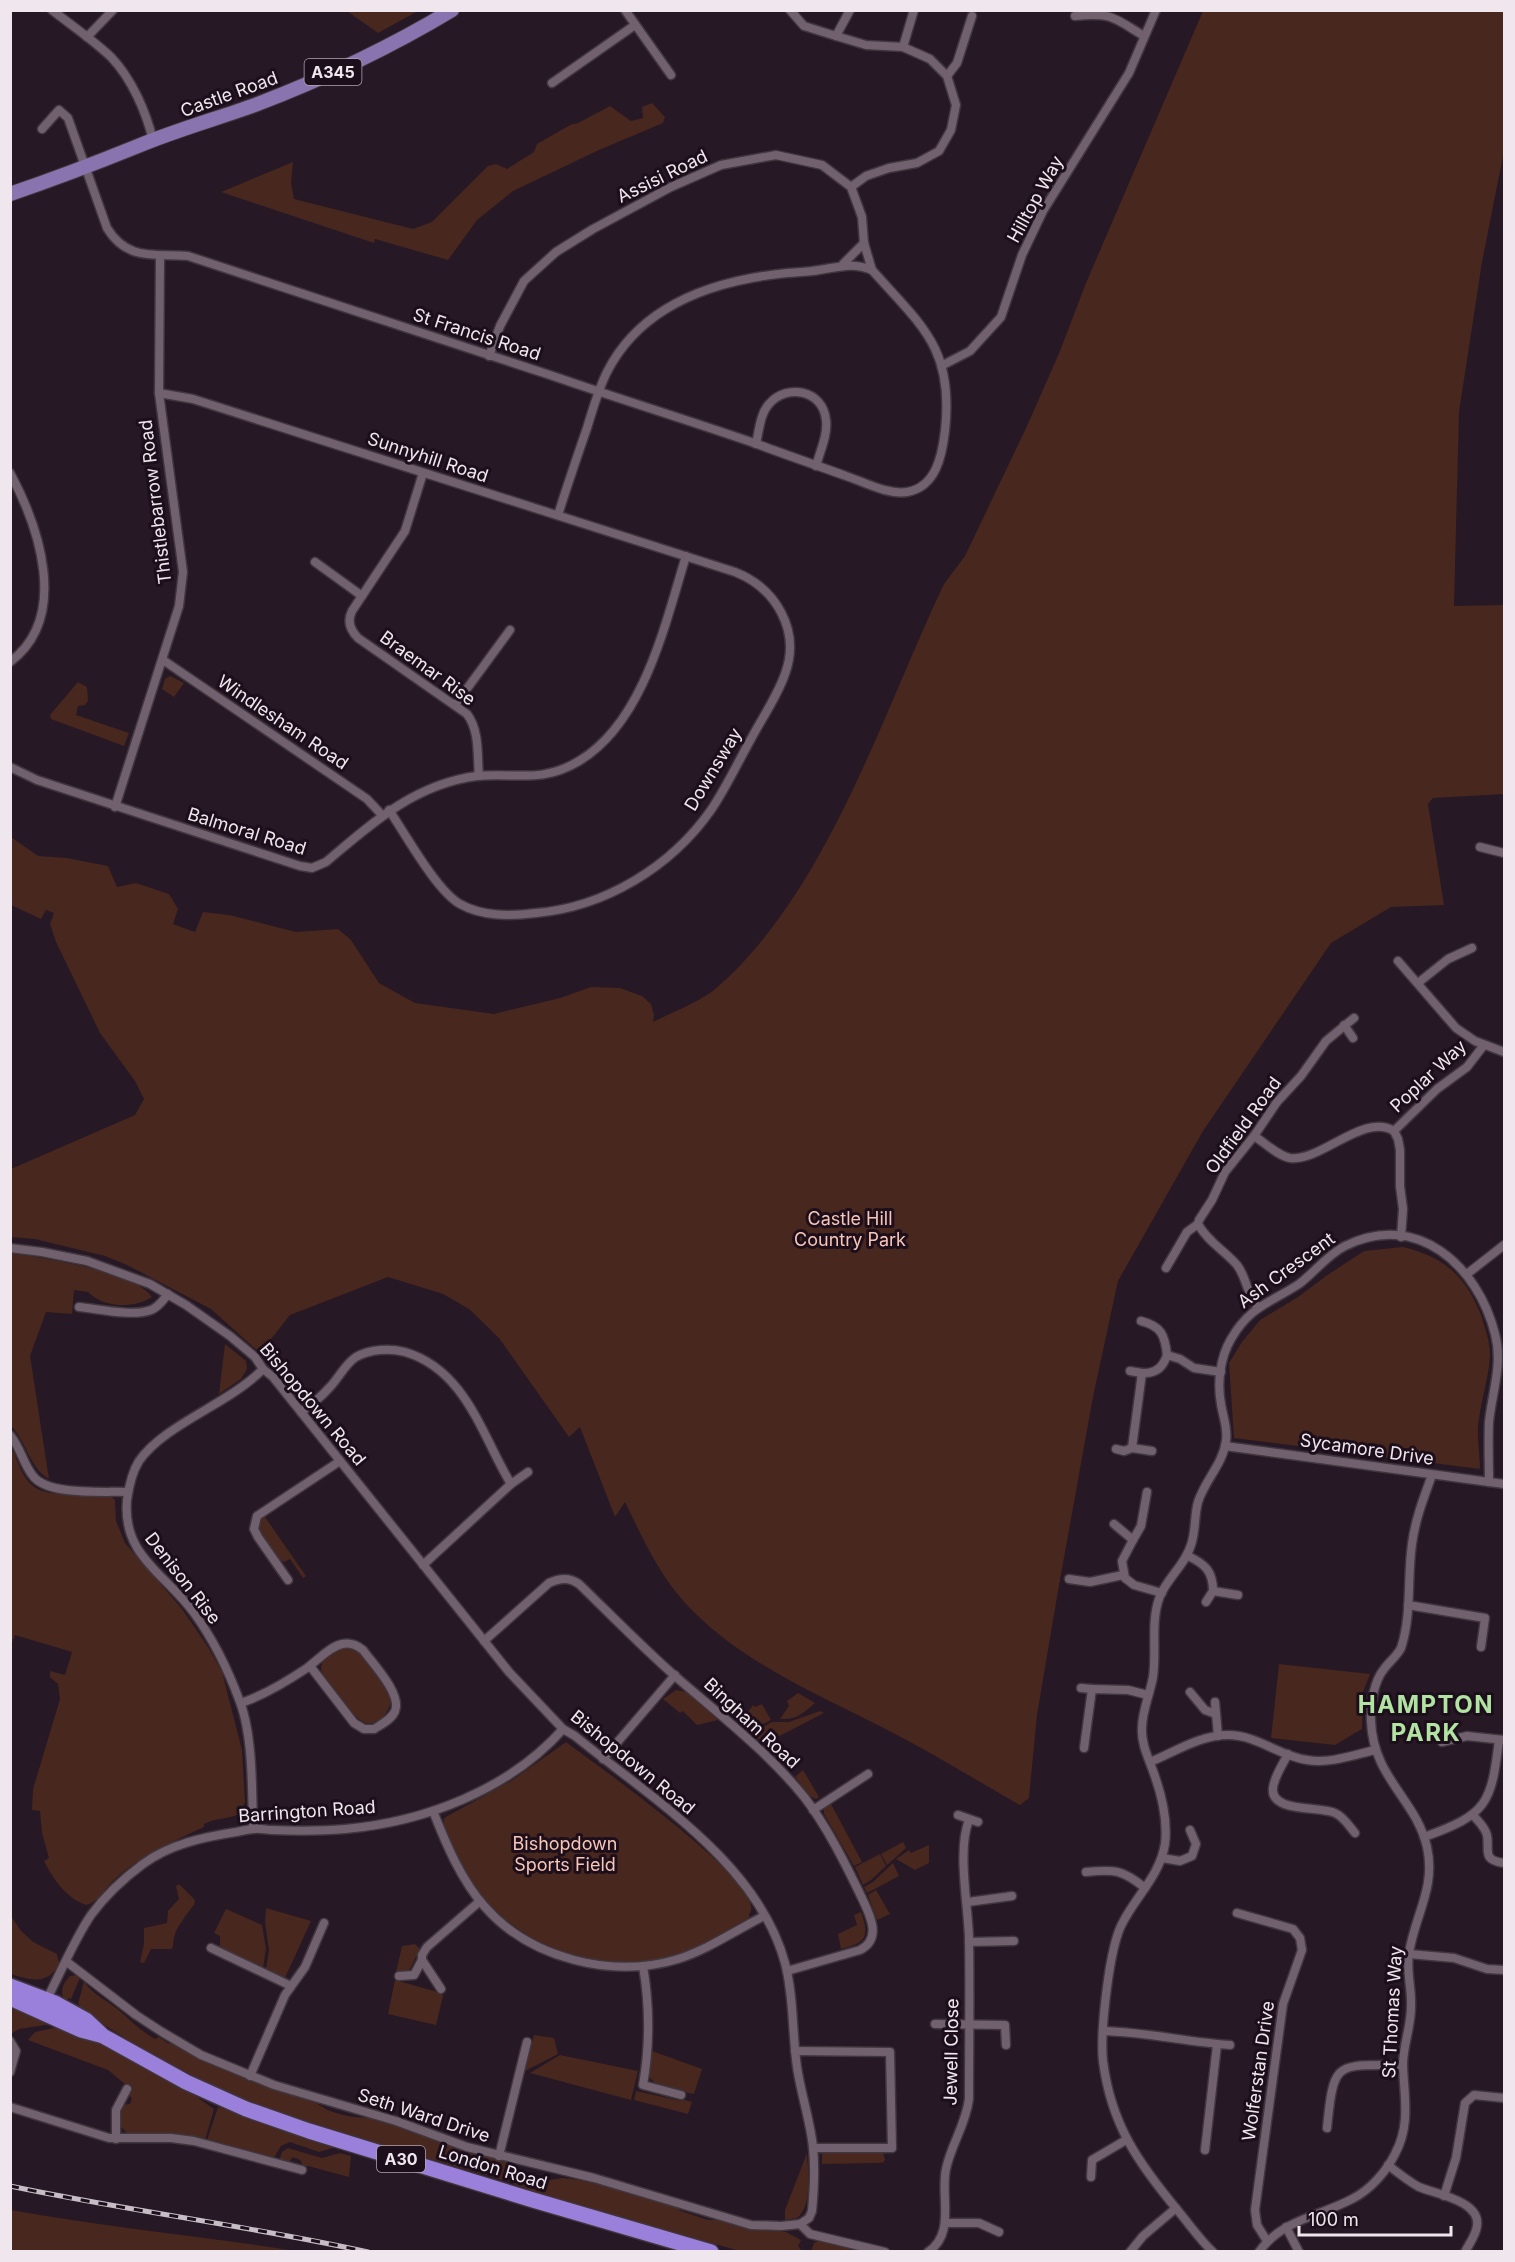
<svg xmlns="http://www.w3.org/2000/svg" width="1515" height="2262" font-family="Inter,sans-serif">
<rect width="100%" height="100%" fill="#261824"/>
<g fill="#48271e">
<path d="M347,11H418L378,33Z"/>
<path d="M1203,11H1504V151L1482,262L1459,412L1454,606L1504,605V794L1433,798L1428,804L1444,905L1391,907L1331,943L1203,1131L1118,1281L1093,1397L1058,1591L1037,1715L1029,1798L1020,1805C979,1782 939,1757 897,1735C824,1697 743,1665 686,1604C659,1575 642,1537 625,1502L615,1517L580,1427L569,1437L499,1338L469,1309L443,1294L388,1277L290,1315L260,1353L211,1309L127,1265L105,1256L35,1239L11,1237V1169L135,1115L144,1099L135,1081L100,1033L56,942L50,924L54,913L46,910L41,919L11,905V837L38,856L67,858L108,866L117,887L136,883L169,894L178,909L173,924L195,932L203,912L229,915L296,932L338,929L351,940L379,983L415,1003L494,1014L560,998L591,987L620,988L642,996L651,1004L654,1015L653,1022C671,1013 699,1002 714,990C826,895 882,714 944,584L965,556L1027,426L1060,351L1086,283Z"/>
<path d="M652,103L665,117L663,123L599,150L513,191L477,220L448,260L375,239L374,243L221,192L293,162L291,183L294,199L413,229L432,222L488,166L496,164L507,169L534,152L537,144L570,125L578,123L610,106L631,121L643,118L642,107Z"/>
<path d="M170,676L184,683L174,697L162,689L165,679Z"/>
<path d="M78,682L87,687L88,701L85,705L78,706L76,715L129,733L124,746L51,719L50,715Z"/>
<path d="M1403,1247C1444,1257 1465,1275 1481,1315C1485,1328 1490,1341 1490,1355C1489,1377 1482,1397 1479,1419C1476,1434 1480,1453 1480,1469L1234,1438L1229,1363L1242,1342L1260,1320L1298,1297L1326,1276L1364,1251Z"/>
<path d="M10,1253C42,1258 135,1271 152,1297C134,1309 103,1308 88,1292L74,1290L72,1314L46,1312L30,1356L49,1479C29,1468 27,1442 11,1426Z"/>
<path d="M225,1344L246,1361L247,1369L241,1379L219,1394Z"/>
<path d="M11,1446C16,1457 20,1470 27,1480C51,1510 91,1476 115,1500L116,1521L125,1543L182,1609L208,1647L222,1672L242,1750L245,1802L240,1814C228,1819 216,1818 204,1824V1827C172,1842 139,1856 113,1881C105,1889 97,1903 86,1905C66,1898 53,1879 44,1861L49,1858L42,1833L40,1811L32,1810L33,1789L60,1699L58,1684L50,1677V1671L65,1675L72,1652L15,1635L11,1645Z"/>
<path d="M265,1517L306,1576L303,1578L290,1559L284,1562C273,1557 256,1531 260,1520Z"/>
<path d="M343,1647C366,1649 381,1677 391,1696C392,1708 381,1726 366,1723C356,1721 321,1679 321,1669C321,1657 334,1651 343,1647Z"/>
<path d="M1279,1664L1370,1674L1363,1692L1362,1729L1335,1745L1271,1738Z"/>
<path d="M676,1690L687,1692L718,1720L697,1725L683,1711L680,1713L663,1699Z"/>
<path d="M798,1693L815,1703C803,1713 797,1720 780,1719L789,1706L787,1701Z"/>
<path d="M762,1704L771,1720L749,1731L740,1723L753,1705L755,1707Z"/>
<path d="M820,1711L824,1713L764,1744L752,1733L772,1722H789Z"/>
<path d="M566,1742C598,1766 748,1872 751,1906C752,1910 750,1912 749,1915L750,1916L747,1919C722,1933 697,1949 669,1957C595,1976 512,1944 470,1880C462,1867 441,1833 444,1818L511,1781Z"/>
<path d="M622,1747L649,1772L642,1780L621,1762L619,1755Z"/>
<path d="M803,1770L819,1797L816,1799L810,1796L795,1777Z"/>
<path d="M831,1804L862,1862L854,1866L824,1814V1809Z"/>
<path d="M903,1842L906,1848L887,1865L881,1854Z"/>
<path d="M929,1845V1863L915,1870L896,1859L909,1850L911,1853Z"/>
<path d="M880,1854L886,1866L871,1880L863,1885L855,1867Z"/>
<path d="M893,1863L899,1876L867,1893L864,1887L873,1882Z"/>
<path d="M179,1884L195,1900L194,1905C190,1909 176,1929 175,1934C173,1939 174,1944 172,1949H151L144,1963L140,1962L144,1944V1928L167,1923L168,1911L179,1899L176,1886Z"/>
<path d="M876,1890L890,1914L877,1920L868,1895Z"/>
<path d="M266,1908L311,1921L285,1978L266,1969L269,1950L265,1923Z"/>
<path d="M226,1909L262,1925L266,1949L263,1968L220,1947V1936L214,1933Z"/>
<path d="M861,1912C870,1937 866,1943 841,1949L838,1934L857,1925L854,1915Z"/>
<path d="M11,1916L21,1931L33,1942L57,1954L59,1963C49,1986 29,1980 11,1974Z"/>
<path d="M415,1944L420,1949L410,1969L402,1973L396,1972L402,1946Z"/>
<path d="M77,1975H81L71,1999L69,1998L65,2001C59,1990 63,1984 70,1976Z"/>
<path d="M395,1980L441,1993L443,1996L436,2025L388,2014Z"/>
<path d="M84,1981C92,1995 109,2001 121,2012C132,2022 141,2031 155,2039L159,2037L169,2044L171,2041L195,2056L230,2072L316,2102C323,2112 358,2120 371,2117L509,2163L514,2168L509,2182L344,2134L252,2104L157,2058L79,2009L80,2006L78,2004Z"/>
<path d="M11,2004L52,2024L19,2029L11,2034Z"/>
<path d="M63,2026C116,2050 167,2074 214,2109L205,2140L177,2135L129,2134C117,2126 117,2118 122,2105L130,2104L132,2099L129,2095L131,2089L108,2070L28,2040L35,2032Z"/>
<path d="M534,2035L554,2038L558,2054L525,2071Z"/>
<path d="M652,2051L702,2069L694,2094C681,2091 648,2089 648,2070C648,2064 650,2057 652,2051Z"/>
<path d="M560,2055L638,2071L631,2100L530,2073Z"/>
<path d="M636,2091L681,2101L682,2099L692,2102L688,2114L634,2100Z"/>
<path d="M218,2107L339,2146L319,2152L290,2142L281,2146L273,2159L207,2140Z"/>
<path d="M288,2148L322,2158L340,2153L351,2156L349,2177L308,2166L304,2167L300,2160L293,2157L289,2162L279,2161L282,2152Z"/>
<path d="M827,2152H880L883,2153L885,2159L884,2162L878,2163L822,2164V2154Z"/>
<path d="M807,2153C808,2171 813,2206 797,2218L785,2220V2210Z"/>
<path d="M517,2170L550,2180L562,2178L581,2180L670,2203L681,2211L708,2220H718L750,2228L786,2232L801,2240L798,2246L802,2251H740L553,2198L513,2184Z"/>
<path d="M11,2210C105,2227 201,2236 295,2251H11Z"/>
<path d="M818,2241L870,2251L811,2252L814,2243Z"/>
</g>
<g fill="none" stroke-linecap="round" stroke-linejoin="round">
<g stroke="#40363e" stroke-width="11">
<g id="street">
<path d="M52,10C71,25 93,40 111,57C132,79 146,112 153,140"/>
<path d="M625,10L671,75"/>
<path d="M790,10L804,26L836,36L866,45L903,47L930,59L947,76L956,105L951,130L939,151L917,163L889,168L866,176L851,187"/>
<path d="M1075,16C1112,12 1114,18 1144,36"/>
<path d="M836,36L850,10"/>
<path d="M87,37L113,10"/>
<path d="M903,47L914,10"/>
<path d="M947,76L957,63L972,16"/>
<path d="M552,83L635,25"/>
<path d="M42,129L59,110L68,118L107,228C128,262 155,253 188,256L550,375C619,399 688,420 757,444C786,455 816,465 846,476C864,482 888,495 907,492C936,487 942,456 945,431C954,349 923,327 872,270C853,262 839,267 819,270C809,272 798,272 787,273C716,280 642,303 607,372C598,390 593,409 587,428C577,457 567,486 558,515"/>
<path d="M843,264L864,243"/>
<path d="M489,356L500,326L524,281L556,252L593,229L671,187L721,165L776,155L822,165L851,187L862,217L864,243L872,270"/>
<path d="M943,365L970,351L1001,317L1022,255L1043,211L1129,73L1156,10"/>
<path d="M159,393L193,399L735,572C776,588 801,631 785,674C777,697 762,718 751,739C738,762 726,788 711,810C671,867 605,907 536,913C511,916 483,917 460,904C436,890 406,835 389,810"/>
<path d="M756,444C759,431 760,414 769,404C787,383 823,390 826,420C828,435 820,451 816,466"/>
<path d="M10,473C39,527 70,617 10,662"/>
<path d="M423,473L405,531L352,611C347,621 350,630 358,638L467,714C480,731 477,756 479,776"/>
<path d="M315,562L362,596"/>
<path d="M163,660L367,799L382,815"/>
<path d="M455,705L510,630"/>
<path d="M10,767L37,780L300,866L312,868L326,862C372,823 415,784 477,776C515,772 541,784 579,761C644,722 665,624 686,556"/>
<path d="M115,807L179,606L183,572L159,393L160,256"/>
<path d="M1480,847L1504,853"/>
<path d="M1398,961L1456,1028L1475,1041L1504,1052"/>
<path d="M1418,983L1448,959L1472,948"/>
<path d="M1344,1025L1353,1038"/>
<path d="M1254,1136C1264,1142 1278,1156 1290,1158C1321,1162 1364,1112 1394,1131"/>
<path d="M1401,1237L1403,1209L1400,1186V1150L1398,1139L1394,1131L1437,1089L1467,1067L1484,1045"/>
<path d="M10,1248L42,1252L87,1261L150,1284L186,1305L230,1336L255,1357L263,1369L273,1377L509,1672L563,1729L575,1736C651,1798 758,1863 785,1963C794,1997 792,2032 797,2067C801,2094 810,2120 813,2147C815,2168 814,2191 812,2211L809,2218L800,2224L781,2226L751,2225L594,2178L467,2147L396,2121L274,2085L201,2055L162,2032L136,2015L67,1962"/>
<path d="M1166,1268L1187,1232L1198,1224"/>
<path d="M1467,1274L1504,1245"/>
<path d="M79,1307C98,1309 133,1317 151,1310C159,1307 163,1300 168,1294"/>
<path d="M1258,1307C1246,1293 1247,1278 1237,1265C1225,1251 1207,1241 1198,1224L1199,1220L1212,1200L1225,1172L1254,1136L1277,1102L1301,1076L1326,1041L1354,1018"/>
<path d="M1141,1321C1161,1326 1165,1335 1167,1355L1180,1359L1194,1368L1221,1372"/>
<path d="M1130,1371L1142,1373"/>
<path d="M301,1412C311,1405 321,1397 329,1388C339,1378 344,1365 356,1357C370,1349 390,1348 405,1352C466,1370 482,1436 511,1484"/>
<path d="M10,1435C21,1448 23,1464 33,1476C48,1496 104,1491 128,1492"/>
<path d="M1225,1446L1504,1484"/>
<path d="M1132,1448L1142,1373C1155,1374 1163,1368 1167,1355"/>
<path d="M1116,1449L1124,1451L1132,1448L1152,1451"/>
<path d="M1114,1524L1133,1540L1122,1561L1125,1578L1134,1585L1162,1593"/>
<path d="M1133,1540L1141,1526L1147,1492"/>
<path d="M1188,1556C1205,1564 1213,1571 1213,1591L1206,1602"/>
<path d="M423,1565L511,1484L528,1472"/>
<path d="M1069,1579L1090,1582L1123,1575"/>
<path d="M288,1580L258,1537L254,1529L257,1516L340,1461"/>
<path d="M1213,1591L1238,1595"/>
<path d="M1408,1605L1485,1618L1481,1647"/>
<path d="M484,1641L549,1583C560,1578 569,1577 579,1584C611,1615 642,1647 675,1676C720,1715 768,1752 805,1798C827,1827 844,1861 860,1894C868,1911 884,1938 860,1950L787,1971"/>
<path d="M1081,1688L1092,1689"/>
<path d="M1190,1692L1205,1710L1216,1714"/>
<path d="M1215,1702L1218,1736"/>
<path d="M241,1703C265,1695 286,1682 307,1668C318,1660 329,1647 342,1644C351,1642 357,1645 363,1650C373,1664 402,1694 395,1711C392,1719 382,1724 374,1729H364L354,1723L310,1666"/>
<path d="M1442,1742L1467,1736L1504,1740"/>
<path d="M1084,1748L1092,1689L1128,1690L1148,1695"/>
<path d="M1288,1754C1283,1764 1274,1777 1273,1788C1270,1813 1320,1806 1335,1813C1344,1817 1349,1826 1355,1833"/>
<path d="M603,1759L675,1675"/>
<path d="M1150,1762C1175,1752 1200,1735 1228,1735C1257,1735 1279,1756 1307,1760C1329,1764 1354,1755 1375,1750"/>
<path d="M813,1810L868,1774"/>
<path d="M433,1811C446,1844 461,1880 485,1907C531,1959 613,1979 678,1959C709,1949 736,1930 764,1916"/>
<path d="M958,1815L978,1822"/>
<path d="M1473,1815C1478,1821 1485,1827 1487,1835C1490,1850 1481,1860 1504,1863"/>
<path d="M253,1828C252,1791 253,1736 240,1702C229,1672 213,1639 194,1613C165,1573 122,1556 127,1500C129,1486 132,1472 139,1461C165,1424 229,1404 263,1369"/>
<path d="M1424,1837C1488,1814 1491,1804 1499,1740"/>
<path d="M1162,1858L1180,1861L1192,1856L1196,1844L1190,1830"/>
<path d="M1086,1872C1115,1869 1123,1870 1145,1888"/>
<path d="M968,1902L1012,1896"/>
<path d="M1237,1913L1293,1929L1300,1938L1302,1950L1283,2004L1255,2210L1257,2225L1267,2241"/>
<path d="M969,1942L1014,1941"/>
<path d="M211,1948L291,1986"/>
<path d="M1409,1954L1454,1958L1487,1969L1504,1970"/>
<path d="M643,1966C650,2007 650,2045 643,2085L681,2095"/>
<path d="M399,1976L414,1975L422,1960"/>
<path d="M441,1989L422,1960V1955L427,1947L480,1901"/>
<path d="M45,2003C59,1976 74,1940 91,1915C105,1896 124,1878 143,1864C170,1844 204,1837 236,1832C242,1831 248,1829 254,1829C260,1828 266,1830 272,1830C296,1831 321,1831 345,1829C424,1822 509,1790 563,1729"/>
<path d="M935,2024L1005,2025L1006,2045"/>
<path d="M1103,2031C1146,2032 1187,2042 1230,2045"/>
<path d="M10,2041L16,2051L10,2072"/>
<path d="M795,2051L890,2052L892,2148H813"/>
<path d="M250,2076L285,1995L305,1967L324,1923"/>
<path d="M10,2107L109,2138H171L194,2141L302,2170"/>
<path d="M1327,2128C1334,2058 1336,2066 1403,2065"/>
<path d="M116,2139V2110L127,2089"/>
<path d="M1205,2150L1217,2045"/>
<path d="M499,2156L527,2042"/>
<path d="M1388,2165C1398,2173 1408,2181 1419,2187C1436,2194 1481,2201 1477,2226C1476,2235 1469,2244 1465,2252"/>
<path d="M1091,2177L1092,2160L1126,2140"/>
<path d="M1444,2196L1456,2158L1465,2103L1474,2095L1504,2098"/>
<path d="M945,2223H979L999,2232"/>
<path d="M800,2224L810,2234L885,2252"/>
<path d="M1286,2227L1299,2252"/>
<path d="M928,2252C956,2234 940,2196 946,2169C951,2145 966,2124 969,2099C969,2045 970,1991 969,1938C968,1904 957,1850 969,1820"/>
<path d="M1130,2252L1143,2236L1176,2208"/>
<path d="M1213,2252C1200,2240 1190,2225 1179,2212C1139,2164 1111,2125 1103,2061C1100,2033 1109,1946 1123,1922C1137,1895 1160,1875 1165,1844C1168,1819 1162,1795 1153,1771C1148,1757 1141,1743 1142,1728C1142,1711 1150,1694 1153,1677C1157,1651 1150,1621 1160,1596C1168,1577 1185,1565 1191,1545C1196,1531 1194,1516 1198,1502C1205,1480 1223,1464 1226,1441C1228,1428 1223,1417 1221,1404C1217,1383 1220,1358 1231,1339C1250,1306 1270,1303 1299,1284C1315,1272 1327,1255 1345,1246C1417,1210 1478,1266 1495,1334C1503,1364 1492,1393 1489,1422C1488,1442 1489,1462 1489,1482"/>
<path d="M1259,2252C1281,2220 1320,2216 1352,2199C1370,2190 1386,2172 1395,2154C1411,2124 1404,2097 1403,2065C1403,2045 1411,2027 1411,2007C1412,1989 1406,1971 1409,1953C1415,1915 1436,1888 1427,1847C1416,1799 1373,1778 1371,1721C1370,1705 1374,1681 1384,1669C1389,1662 1397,1656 1401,1648C1412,1615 1407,1578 1412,1544C1415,1520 1424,1497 1432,1475"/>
</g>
</g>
<g stroke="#40363e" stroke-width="16">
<path id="primary" d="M10,194C54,179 96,163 138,146C176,130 216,119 255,105C323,79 389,48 452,10"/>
</g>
<g stroke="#40363e" stroke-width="18">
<g id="highway">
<path d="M10,1986L55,2003L86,2020L103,2036L186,2082L246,2109L309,2131L533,2200L711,2252"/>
<path d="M10,1998L81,2030L100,2035"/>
</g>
</g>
<use href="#street" stroke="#71616f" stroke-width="8"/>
<use href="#primary" stroke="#8a74b0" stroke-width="14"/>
<use href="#highway" stroke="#9b80db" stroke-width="15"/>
<g stroke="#c7bdc6" stroke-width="5">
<path id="rail" d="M10,2186C129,2211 250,2226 368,2252"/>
</g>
<use href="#rail" stroke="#1c0f1b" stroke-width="3" stroke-dasharray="9" stroke-linecap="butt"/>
</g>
<g text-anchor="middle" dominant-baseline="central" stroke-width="6" stroke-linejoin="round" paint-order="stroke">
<g fill="#1c0f1b" stroke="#b0a6af" stroke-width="1.5">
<rect x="304.5" y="59" width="57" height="26" rx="4.5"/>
<rect x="377" y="2146" width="48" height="26" rx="4.5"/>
</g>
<g font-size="16" font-weight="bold" fill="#efe6ee">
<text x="333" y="72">A345</text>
<text x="401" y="2159">A30</text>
</g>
<g font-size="18" fill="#efe6ee" stroke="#1c0f1b">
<text transform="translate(229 94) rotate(-20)">Castle Road</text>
<text transform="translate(662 176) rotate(-26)">Assisi Road</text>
<text transform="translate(1035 199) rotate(-61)">Hilltop Way</text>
<text transform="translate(477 334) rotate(18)">St Francis Road</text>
<text transform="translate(428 457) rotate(18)">Sunnyhill Road</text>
<text transform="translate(155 502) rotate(-97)">Thistlebarrow Road</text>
<text transform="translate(428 668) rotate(36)">Braemar Rise</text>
<text transform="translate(283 722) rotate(34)">Windlesham Road</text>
<text transform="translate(713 769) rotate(-59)">Downsway</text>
<text transform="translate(247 831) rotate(17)">Balmoral Road</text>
<text transform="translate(1428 1076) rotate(-43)">Poplar Way</text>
<text transform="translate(1243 1125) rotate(-54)">Oldfield Road</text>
<text transform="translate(1286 1270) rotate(-36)">Ash Crescent</text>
<text transform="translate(313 1404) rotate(50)">Bishopdown Road</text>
<text transform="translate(1367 1449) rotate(8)">Sycamore Drive</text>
<text transform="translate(183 1578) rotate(52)">Denison Rise</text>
<text transform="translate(752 1723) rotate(43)">Bingham Road</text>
<text transform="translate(633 1762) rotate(39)">Bishopdown Road</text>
<text transform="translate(307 1811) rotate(-4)">Barrington Road</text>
<text transform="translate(1392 2012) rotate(-87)">St Thomas Way</text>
<text transform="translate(951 2052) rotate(-89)">Jewell Close</text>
<text transform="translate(1258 2071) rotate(-82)">Wolferstan Drive</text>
<text transform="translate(424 2115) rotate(18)">Seth Ward Drive</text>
<text transform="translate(493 2167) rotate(17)">London Road</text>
</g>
<g font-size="18" fill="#f9c6b6" stroke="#1c0f1b">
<text x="850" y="1218">Castle Hill<tspan x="850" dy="21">Country Park</tspan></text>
<text x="565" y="1843">Bishopdown<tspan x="565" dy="21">Sports Field</tspan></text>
</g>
<g font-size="24" font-weight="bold" letter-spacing="1.5" fill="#b3e3a3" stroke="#1c0f1b">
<text x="1426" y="1704">HAMPTON<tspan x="1426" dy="28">PARK</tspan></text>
</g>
</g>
<rect width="1515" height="2262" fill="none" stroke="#efe6ee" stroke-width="24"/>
<path d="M1299 2226v9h152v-9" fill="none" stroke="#efe6ee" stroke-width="3"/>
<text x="1308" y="2226" font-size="18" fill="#efe6ee" stroke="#1c0f1b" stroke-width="4.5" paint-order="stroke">100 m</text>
</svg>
